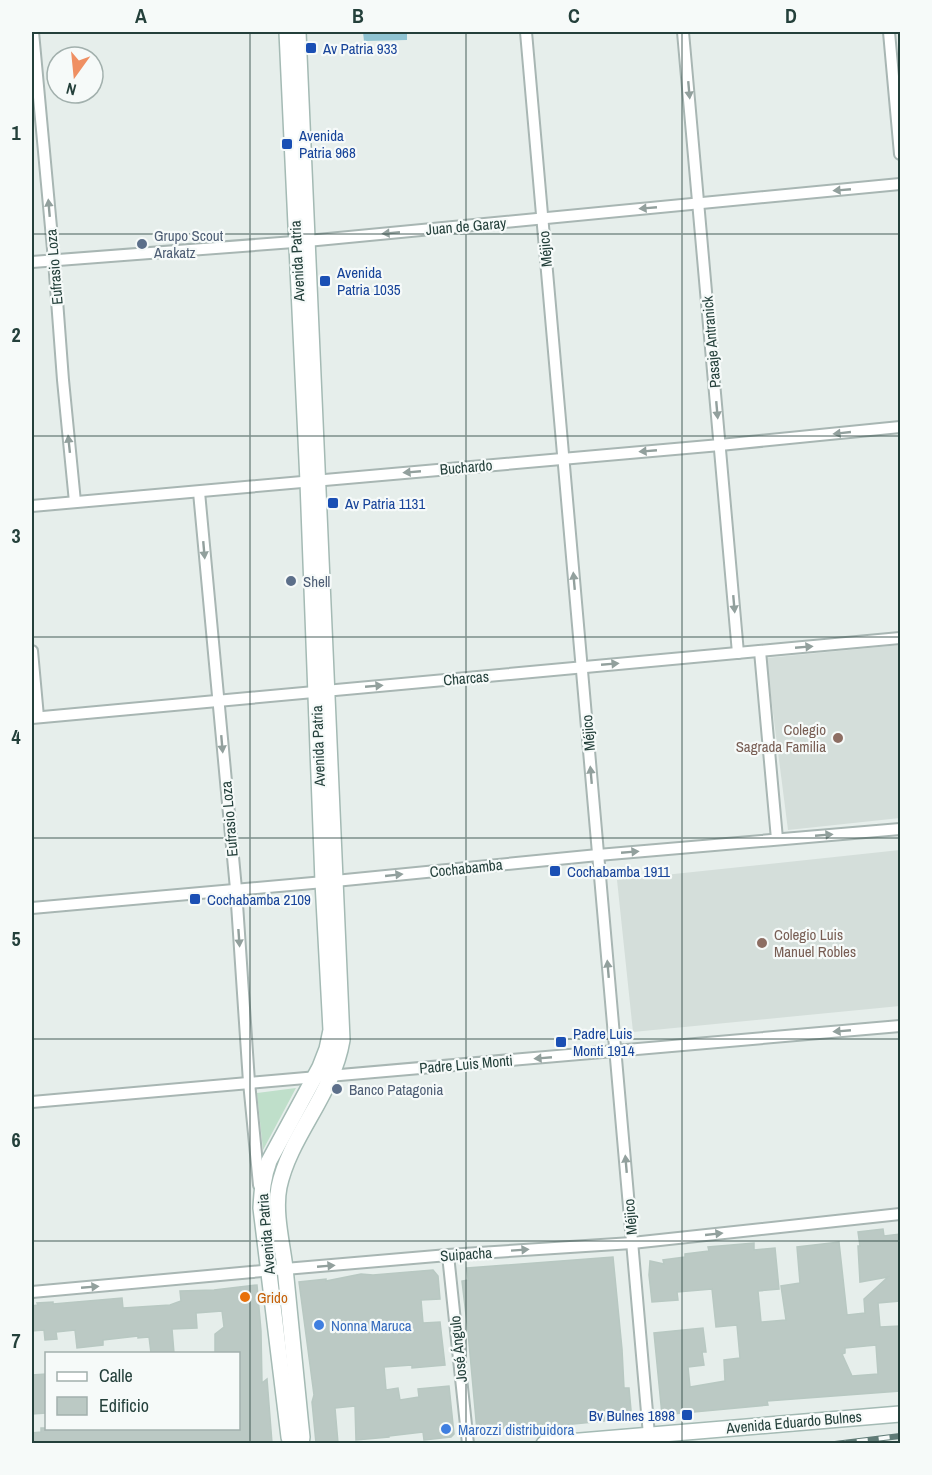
<svg xmlns="http://www.w3.org/2000/svg" width="932" height="1475" font-family="'Archivo Narrow',sans-serif">
<rect width="100%" height="100%" fill="#e6eeeb"/>
<g fill="#d4deda">
<path d="M900,645V818L788,830L766,658Z"/>
<path d="M900,850V1006L633,1032L617,880Z"/>
</g>
<path fill="#bfdfca" d="M296,1088L263,1150L257,1093Z"/>
<path fill="#8fc3d2" d="M363,32H407V40L364,41Z"/>
<g fill="#bbc9c4" stroke="#b8c8c2" stroke-width="1.5" fill-rule="evenodd">
<path d="M883,1229L884,1236L900,1234V1301L878,1303L880,1327L900,1326V1391L767,1401L768,1405L662,1415L654,1333L703,1328L706,1352H702L704,1365L688,1367L690,1387L725,1381L724,1360L740,1358L737,1325L716,1327L712,1289L677,1292L678,1300L652,1302L649,1275L650,1261L664,1264L663,1260L685,1257V1254L709,1251L708,1247L754,1243V1250L775,1248L779,1289L758,1291L761,1322L786,1320L781,1286L800,1283L797,1247L839,1242L847,1315L865,1313L864,1299L888,1277L860,1282L858,1246H860L858,1232ZM876,1345L878,1374L852,1376L842,1354L845,1353V1348Z"/>
<path d="M613,1257L622,1349L624,1388H629L631,1410L628,1416L624,1419L553,1426L540,1424L520,1426L522,1427L477,1431L468,1332L462,1281L468,1280L467,1268Z"/>
<path d="M433,1270L438,1276L440,1299L421,1300L423,1323L440,1322L445,1365L412,1368V1365L384,1367L386,1390L398,1388L400,1400L419,1397L418,1389L449,1386L454,1434L451,1437L424,1440L423,1432L389,1436V1437L356,1440L355,1406L335,1408L338,1443H316L312,1402L314,1395L299,1282L326,1279V1281L361,1274L373,1275Z"/>
<path d="M257,1285L261,1331L262,1383L267,1379L272,1443H32V1433L41,1432V1428H238V1353H215V1334L224,1327L222,1311L196,1313L197,1328L172,1329L174,1353H151L149,1337L138,1338V1336L103,1340V1345L77,1348L75,1330L56,1332L57,1339L45,1340L44,1330L32,1331V1306L38,1305L37,1303L53,1302V1304L122,1298L123,1308L170,1305L181,1301L180,1291L214,1290Z"/>
<path d="M46,1374V1413L32,1414V1375Z"/>
</g>
<g fill="none" stroke-linecap="round" stroke-linejoin="round">
<g stroke="#a8b6b3" stroke-width="14">
<g id="minor">
<path d="M33,32L54,260L63,380L75,502"/>
<path d="M526,32L649,1435"/>
<path d="M683,32L738,653"/>
<path d="M889,32L900,154"/>
<path d="M32,262L307,241L900,184"/>
<path d="M199,492L236,889L249,1082L259,1185"/>
<path d="M32,506L720,445L900,427"/>
<path d="M32,651L38,717"/>
<path d="M760,651L777,839"/>
<path d="M32,718L900,638"/>
<path d="M32,908L335,881L598,855L900,829"/>
<path d="M32,1102L900,1026"/>
<path d="M448,1255L468,1444"/>
<path d="M32,1292L285,1269L448,1255L632,1243L900,1214"/>
</g>
</g>
<g stroke="#a4bab4" stroke-width="18">
<g id="secondary">
<path d="M287,32L308,482L323,882L331,1030L327,1049L320,1067L269,1161C263,1177 262,1191 261,1208L289,1437L291,1444"/>
<path d="M298,32L342,1040C333,1095 290,1135 279,1187C274,1212 282,1243 285,1268C291,1325 296,1381 302,1437L301,1444"/>
<path d="M544,1444L900,1414"/>
</g>
</g>
<use href="#minor" stroke="#fff" stroke-width="10"/>
<use href="#secondary" stroke="#fff" stroke-width="15"/>
<g stroke="#5f7b76" stroke-width="6">
<path id="rail" d="M835,1444L900,1436"/>
</g>
<use href="#rail" stroke="#f6faf9" stroke-width="4" stroke-dasharray="11" stroke-linecap="butt"/>
</g>
<defs><path id="oneway-solid" d="M-6-.8H1V-3.2L6.5 0L1 3.2V.8H-6Z" transform="scale(1.5)"/></defs>
<g fill="#92a09d">
<use href="#oneway-solid" transform="translate(689 90) rotate(85)"/>
<use href="#oneway-solid" transform="translate(842 190) rotate(175)"/>
<use href="#oneway-solid" transform="translate(49 208) rotate(-95)"/>
<use href="#oneway-solid" transform="translate(648 208) rotate(175)"/>
<use href="#oneway-solid" transform="translate(391 233) rotate(175)"/>
<use href="#oneway-solid" transform="translate(717 410) rotate(85)"/>
<use href="#oneway-solid" transform="translate(842 433) rotate(174)"/>
<use href="#oneway-solid" transform="translate(69 444) rotate(-96)"/>
<use href="#oneway-solid" transform="translate(648 451) rotate(175)"/>
<use href="#oneway-solid" transform="translate(412 472) rotate(175)"/>
<use href="#oneway-solid" transform="translate(204 550) rotate(85)"/>
<use href="#oneway-solid" transform="translate(574 581) rotate(-95)"/>
<use href="#oneway-solid" transform="translate(734 604) rotate(85)"/>
<use href="#oneway-solid" transform="translate(804 647) rotate(-5)"/>
<use href="#oneway-solid" transform="translate(610 664) rotate(-5)"/>
<use href="#oneway-solid" transform="translate(374 686) rotate(-5)"/>
<use href="#oneway-solid" transform="translate(222 744) rotate(85)"/>
<use href="#oneway-solid" transform="translate(591 775) rotate(-95)"/>
<use href="#oneway-solid" transform="translate(824 835) rotate(-5)"/>
<use href="#oneway-solid" transform="translate(630 852) rotate(-5)"/>
<use href="#oneway-solid" transform="translate(394 875) rotate(-6)"/>
<use href="#oneway-solid" transform="translate(239 938) rotate(86)"/>
<use href="#oneway-solid" transform="translate(608 969) rotate(-95)"/>
<use href="#oneway-solid" transform="translate(842 1031) rotate(175)"/>
<use href="#oneway-solid" transform="translate(543 1058) rotate(175)"/>
<use href="#oneway-solid" transform="translate(626 1164) rotate(-95)"/>
<use href="#oneway-solid" transform="translate(714 1234) rotate(-6)"/>
<use href="#oneway-solid" transform="translate(520 1250) rotate(-4)"/>
<use href="#oneway-solid" transform="translate(326 1266) rotate(-5)"/>
<use href="#oneway-solid" transform="translate(90 1287) rotate(-5)"/>
</g>
<path fill="none" stroke="#24403b" stroke-width="1.5" stroke-opacity="0.55" d="M250,32V1444M466,32V1444M682,32V1444M32,234H900M32,436H900M32,637H900M32,838H900M32,1039H900M32,1241H900"/>
<g fill="#1a4fb4" stroke="#f6faf9" stroke-width="2">
<rect x="305" y="42" width="12" height="12" rx="3"/>
<rect x="281" y="138" width="12" height="12" rx="3"/>
<rect x="319" y="275" width="12" height="12" rx="3"/>
<rect x="327" y="497" width="12" height="12" rx="3"/>
<rect x="549" y="865" width="12" height="12" rx="3"/>
<rect x="189" y="893" width="12" height="12" rx="3"/>
<rect x="555" y="1036" width="12" height="12" rx="3"/>
<rect x="681" y="1409" width="12" height="12" rx="3"/>
</g>
<g fill="#5c6f8a" stroke="#f6faf9" stroke-width="2">
<circle cx="142" cy="244" r="6"/>
<circle cx="291" cy="581" r="6"/>
<circle cx="337" cy="1089" r="6"/>
</g>
<g fill="#8d6e63" stroke="#f6faf9" stroke-width="2">
<circle cx="838" cy="738" r="6"/>
<circle cx="762" cy="943" r="6"/>
</g>
<circle fill="#e8710a" stroke="#f6faf9" stroke-width="2" cx="245" cy="1297" r="6"/>
<g fill="#3f7fe0" stroke="#f6faf9" stroke-width="2">
<circle cx="319" cy="1325" r="6"/>
<circle cx="446" cy="1429" r="6"/>
</g>
<g text-anchor="middle" dominant-baseline="central" stroke-width="4.5" stroke-linejoin="round" paint-order="stroke">
<g font-size="15" fill="#164399" stroke="#f6faf9" text-anchor="start">
<text x="323" y="48">Av Patria 933</text>
<text x="299" y="135">Avenida<tspan x="299" dy="17">Patria 968</tspan></text>
<text x="337" y="272">Avenida<tspan x="337" dy="17">Patria 1035</tspan></text>
<text x="345" y="503">Av Patria 1131</text>
<text x="567" y="871">Cochabamba 1911</text>
<text x="207" y="899">Cochabamba 2109</text>
<text x="573" y="1033">Padre Luis<tspan x="573" dy="17">Monti 1914</tspan></text>
<text x="675" y="1415" text-anchor="end">Bv Bulnes 1898</text>
</g>
<g font-size="15" fill="#24403b" stroke="#f6faf9">
<text transform="translate(466 226) rotate(-5)">Juan de Garay</text>
<text transform="translate(545 249) rotate(-95)">Méjico</text>
<text transform="translate(297 261) rotate(-93)">Avenida Patria</text>
<text transform="translate(54 267) rotate(-95)">Eufrasio Loza</text>
<text transform="translate(711 342) rotate(-95)">Pasaje Antranick</text>
<text transform="translate(466 467) rotate(-5)">Buchardo</text>
<text transform="translate(466 678) rotate(-5)">Charcas</text>
<text transform="translate(588 733) rotate(-95)">Méjico</text>
<text transform="translate(318 746) rotate(-92)">Avenida Patria</text>
<text transform="translate(229 819) rotate(-95)">Eufrasio Loza</text>
<text transform="translate(466 868) rotate(-6)">Cochabamba</text>
<text transform="translate(466 1064) rotate(-5)">Padre Luis Monti</text>
<text transform="translate(630 1217) rotate(-95)">Méjico</text>
<text transform="translate(266 1234) rotate(-95)">Avenida Patria</text>
<text transform="translate(466 1254) rotate(-4)">Suipacha</text>
<text transform="translate(458 1349) rotate(-96)">José Ángulo</text>
<text transform="translate(794 1422) rotate(-5)">Avenida Eduardo Bulnes</text>
</g>
<g font-size="15" fill="#4e5e75" stroke="#f6faf9" text-anchor="start">
<text x="154" y="235">Grupo Scout<tspan x="154" dy="17">Arakatz</tspan></text>
<text x="303" y="581">Shell</text>
<text x="349" y="1089">Banco Patagonia</text>
</g>
<g font-size="15" fill="#785e54" stroke="#f6faf9" text-anchor="end">
<text x="826" y="729">Colegio<tspan x="826" dy="17">Sagrada Familia</tspan></text>
<text x="774" y="934" text-anchor="start">Colegio Luis<tspan x="774" dy="17">Manuel Robles</tspan></text>
</g>
<g font-size="15" fill="#c56008" stroke="#f6faf9" text-anchor="start">
<text x="257" y="1297">Grido</text>
</g>
<g font-size="15" fill="#366cbe" stroke="#f6faf9" text-anchor="start">
<text x="331" y="1325">Nonna Maruca</text>
<text x="458" y="1429">Marozzi distribuidora</text>
</g>
</g>
<rect width="932" height="1475" fill="none" stroke="#f6faf9" stroke-width="66"/>
<rect x="45" y="1352" width="195" height="78" fill="#f6faf9" stroke="#a2b0ad" stroke-width="1.5"/>
<rect x="57" y="1372" width="30" height="9" fill="#ffffff" stroke="#a2b0ad" stroke-width="1.5"/>
<text x="99" y="1382" font-size="18" fill="#24403b">Calle</text>
<rect x="57" y="1397" width="30" height="18" fill="#bbc9c4" stroke="#a2b0ad" stroke-width="1.5"/>
<text x="99" y="1412" font-size="18" fill="#24403b">Edificio</text>
<g transform="translate(75 75) rotate(195)"><circle r="28" fill="#f6faf9" stroke="#a2b0ad" stroke-width="1.5"/>
<path d="M0-4.5L10 22L0 15L-10 22Z" fill="#ef8f62"/>
<text y="-9" font-size="16" font-weight="bold" text-anchor="middle" fill="#24403b">N</text>
</g>
<rect x="33" y="33" width="866" height="1409" fill="none" stroke="#24403b" stroke-width="2"/>
<g font-size="20" text-anchor="middle" font-weight="bold" fill="#24403b">
<text x="141" y="23">A</text>
<text x="358" y="23">B</text>
<text x="574" y="23">C</text>
<text x="791" y="23">D</text>
<text x="16" y="140">1</text>
<text x="16" y="342">2</text>
<text x="16" y="543">3</text>
<text x="16" y="744">4</text>
<text x="16" y="946">5</text>
<text x="16" y="1147">6</text>
<text x="16" y="1348">7</text>
</g>
</svg>
